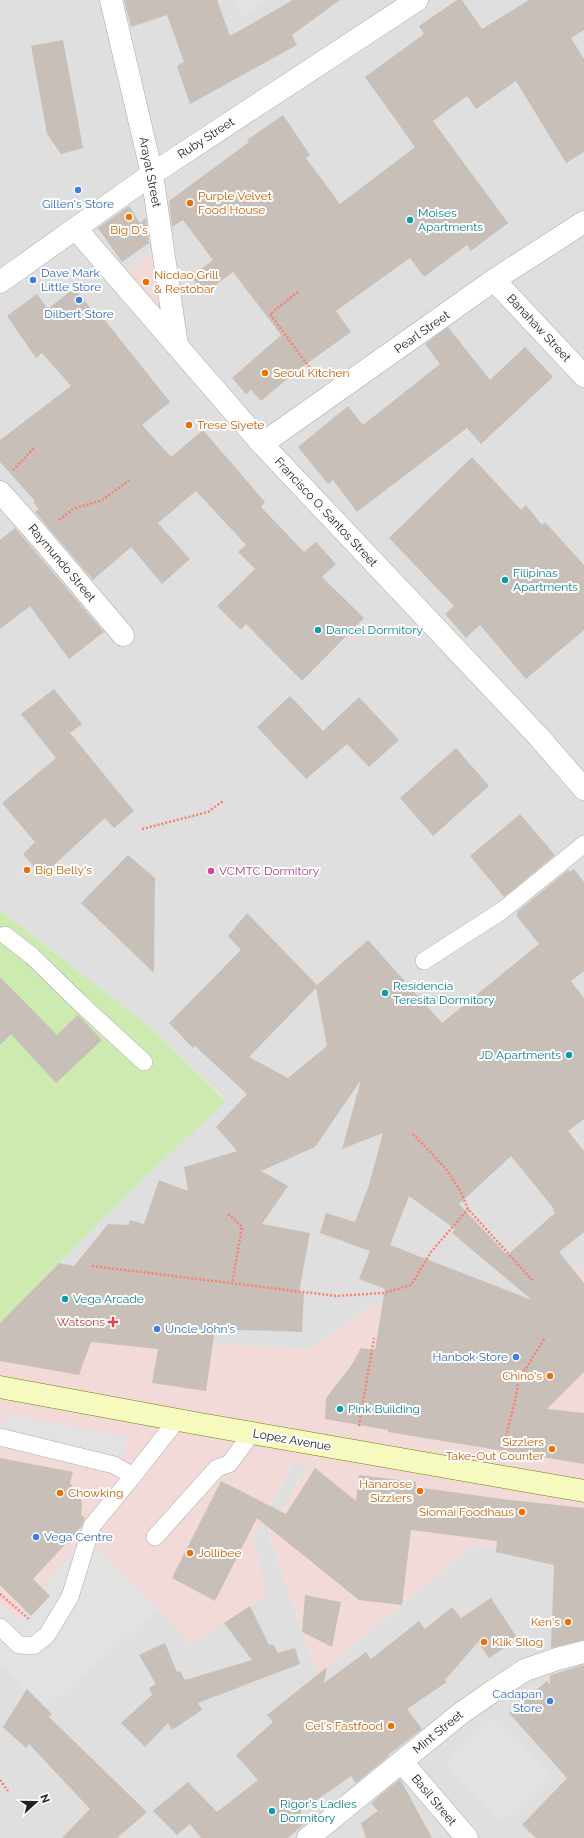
<svg xmlns="http://www.w3.org/2000/svg" width="584" height="1838" font-family="Raleway,sans-serif">
<rect width="100%" height="100%" fill="#f2efe9"/>
<g fill="#e0dfdf">
<path d="M0,0H584V1273L576,1264L509,1325L371,1306L311,1349L213,1344L59,1263L131,1190L226,1100L148,1025L0,910Z"/>
<path d="M293,1462L309,1465L268,1533L318,1675L474,1544L584,1568V1838H0V1664L46,1708L159,1609L250,1606L266,1596L253,1539Z"/>
</g>
<g fill="#f2dad9">
<path d="M155,249L164,323L124,276Z"/>
<path d="M576,1264L584,1273V1568L474,1544L318,1675L268,1533L309,1465L293,1462L253,1539L267,1596L190,1644L159,1610L46,1708L0,1664V1323L213,1344L311,1349L371,1306L406,1296L510,1325Z"/>
</g>
<path fill="#cdebb0" d="M0,910L148,1025L226,1101L131,1190L0,1323Z"/>
<g fill="#e2e2e2">
<path d="M235,0H268L241,18Z"/>
<path d="M8,1414L129,1437L122,1458L2,1434Z"/>
<path d="M81,1539L99,1551L159,1609L46,1708L0,1664V1609L2,1607L19,1618Z"/>
<path d="M496,1716L551,1775L501,1823L445,1764Z"/>
</g>
<g fill="#c7bfb8" fill-rule="evenodd">
<path d="M124,0H217L230,36L293,0H340L292,35L297,45L190,104L177,66L184,62L167,15L131,27Z"/>
<path d="M457,0H462L482,29L529,0H584V30L571,38L584,59V152L566,163L516,81L476,109L467,96L433,121L508,223L471,251L467,245L424,277L410,258L336,311L351,332L299,369L261,401L251,390L246,394L232,378L281,335L233,272L203,294L191,276L213,260L183,220L172,227L169,201L249,142L247,140L283,115L310,155L306,158L340,204L415,147L365,77L424,34L419,26Z"/>
<path d="M63,40L83,148L61,154L47,134L31,46Z"/>
<path d="M129,206L140,223L146,218L149,243L122,262L98,228Z"/>
<path d="M74,288L93,311L96,309L170,402L142,425L171,457L203,430L265,502L261,507L304,552L316,542L336,564L322,577L364,618L302,681L246,624L241,630L217,606L255,569L238,552L246,545L196,491L158,523L190,559L162,584L131,547L93,580L35,512L39,509L33,502L35,501L0,462V440L71,386L42,353L36,358L7,316L37,294L48,309Z"/>
<path d="M448,327L490,380L525,347L553,377L481,444L467,428L357,512L333,480L328,484L298,447L348,406L363,425L440,364L425,344Z"/>
<path d="M472,457L521,510L526,505L542,525L545,522L584,565V630L526,679L480,625L466,638L445,614L454,606L389,538Z"/>
<path d="M15,528L104,632L69,659L30,606L0,629V540Z"/>
<path d="M54,689L82,724L70,733L134,811L114,828L105,818L42,876L23,854L35,842L2,803L56,758L21,714Z"/>
<path d="M290,696L323,731L359,697L399,740L369,767L347,744L306,779L257,727Z"/>
<path d="M456,748L489,786L433,836L400,798Z"/>
<path d="M520,814L555,855L504,897L470,856Z"/>
<path d="M128,855L155,878L154,973L81,903Z"/>
<path d="M574,869L584,882V971L571,981L584,998V1119L568,1131L584,1151V1232L559,1252L584,1283V1372L547,1409L584,1413V1464L388,1432V1430L325,1419L326,1398L351,1366L361,1348L375,1350L385,1289L359,1279L370,1251L320,1233L326,1213L355,1222L369,1185L383,1133L342,1149L361,1080L315,1147L261,1171L288,1186L262,1224L310,1233L299,1292L304,1293L302,1332L215,1329L206,1391L152,1383L158,1349L91,1342L79,1375L0,1361V1323L59,1263L74,1266L108,1224L129,1225L130,1220L144,1224L159,1180L188,1191L184,1167L237,1151L216,1127L247,1094L195,1046L193,1048L169,1023L241,950L228,936L247,913L317,985L368,940L442,1023L539,944L516,915L518,914L517,912L568,870L570,872ZM316,988L327,1046L288,1078L249,1057ZM511,1156L554,1209L553,1210L555,1213L507,1255L459,1204ZM409,1196L455,1229L452,1233L532,1300L390,1245Z"/>
<path d="M0,977L57,1035L78,1015L102,1040L56,1083L11,1034L0,1045Z"/>
<path d="M0,1458L73,1472L70,1483L80,1496L82,1503L81,1515L85,1518L82,1526L33,1579L50,1596L31,1616L0,1585Z"/>
<path d="M315,1468L356,1501L359,1475L416,1482V1487L502,1499L584,1508V1640L551,1648L554,1565L496,1552L497,1541L411,1530L402,1605L359,1600L257,1518L215,1601L172,1578L221,1481L286,1514Z"/>
<path d="M305,1595L341,1602L332,1647L302,1632Z"/>
<path d="M491,1598L518,1639L489,1658L478,1642L445,1680L447,1682L407,1709L422,1729L388,1755L389,1756L356,1783L351,1776L301,1811L305,1823L288,1838H201L190,1824L177,1835L153,1811L188,1782L217,1812L258,1780L236,1755L273,1722L267,1715L327,1667L324,1683L366,1652L371,1659L419,1621L425,1629L452,1607L461,1618Z"/>
<path d="M250,1606L269,1645L273,1644L278,1653L295,1648L300,1664L198,1703L202,1710L172,1730L168,1723L145,1747L121,1723L152,1695L149,1688L156,1684L139,1655L165,1643L177,1672L180,1671L185,1680L252,1660L224,1623Z"/>
<path d="M584,1665V1838H536L522,1825L567,1778L509,1713L547,1681L550,1685V1675Z"/>
<path d="M27,1689L52,1714L49,1717L147,1812L117,1838H62L90,1809L29,1744L26,1748L3,1727Z"/>
<path d="M400,1779L432,1838H366L361,1823L378,1811L371,1803Z"/>
</g>
<g fill="none" stroke-linecap="round" stroke-linejoin="round">
<g stroke="#a9a9a9" stroke-width="18">
<g id="lane">
<path d="M5,935L32,956L79,1002L144,1062"/>
<path d="M424,961L503,910L584,844"/>
<path d="M0,1437L114,1465L133,1476L177,1420"/>
<path d="M155,1537L217,1468L229,1464L252,1433"/>
<path d="M0,1627L19,1645L33,1646L47,1635L70,1597L92,1526L133,1476"/>
</g>
</g>
<g stroke="#a9a9a9" stroke-width="23">
<g id="street">
<path d="M111,0L152,174L177,346"/>
<path d="M76,229L262,444L537,735L584,789"/>
<path d="M494,280L584,376"/>
<path d="M0,282L152,174L417,0"/>
<path d="M262,444L494,280L584,222"/>
<path d="M0,492L40,537L123,635"/>
<path d="M402,1762L467,1838"/>
<path d="M308,1838L460,1714L493,1691L525,1670L557,1659L584,1652"/>
</g>
</g>
<g stroke="#707d05" stroke-width="23">
<path id="secondary" d="M0,1387L200,1424L584,1491"/>
</g>
<g stroke="#fa8072" stroke-width="2.5" stroke-dasharray="2 2" stroke-linecap="butt">
<path d="M298,292L270,314L315,375"/>
<path d="M13,470L35,447"/>
<path d="M59,520L73,509L102,500L131,479"/>
<path d="M142,829L208,812L223,801"/>
<path d="M413,1134L446,1169L461,1192L468,1209L532,1280"/>
<path d="M228,1214L242,1227L232,1284"/>
<path d="M92,1266L336,1296L384,1293L411,1285L431,1252L468,1209"/>
<path d="M359,1426L374,1338"/>
<path d="M502,1452L515,1401L519,1379L545,1338"/>
<path d="M0,1594L30,1620"/>
<path d="M0,1780L8,1791"/>
</g>
<use href="#lane" stroke="#fff" stroke-width="17"/>
<use href="#street" stroke="#fff" stroke-width="22"/>
<use href="#secondary" stroke="#f7fabf" stroke-width="22"/>
</g>
<g fill="#3f7fe0" stroke="#fff" stroke-width="1.5">
<circle cx="78" cy="190" r="4"/>
<circle cx="33" cy="280" r="4"/>
<circle cx="79" cy="300" r="4"/>
<circle cx="157" cy="1329" r="4"/>
<circle cx="516" cy="1357" r="4"/>
<circle cx="36" cy="1537" r="4"/>
<circle cx="550" cy="1701" r="4"/>
</g>
<g fill="#e8710a" stroke="#fff" stroke-width="1.5">
<circle cx="190" cy="203" r="4"/>
<circle cx="129" cy="217" r="4"/>
<circle cx="146" cy="282" r="4"/>
<circle cx="265" cy="373" r="4"/>
<circle cx="189" cy="425" r="4"/>
<circle cx="27" cy="870" r="4"/>
<circle cx="550" cy="1376" r="4"/>
<circle cx="552" cy="1449" r="4"/>
<circle cx="420" cy="1491" r="4"/>
<circle cx="60" cy="1493" r="4"/>
<circle cx="522" cy="1512" r="4"/>
<circle cx="190" cy="1553" r="4"/>
<circle cx="568" cy="1622" r="4"/>
<circle cx="484" cy="1642" r="4"/>
<circle cx="391" cy="1726" r="4"/>
</g>
<g fill="#0f9aa8" stroke="#fff" stroke-width="1.5">
<circle cx="410" cy="220" r="4"/>
<circle cx="505" cy="580" r="4"/>
<circle cx="318" cy="630" r="4"/>
<circle cx="385" cy="993" r="4"/>
<circle cx="569" cy="1055" r="4"/>
<circle cx="65" cy="1299" r="4"/>
<circle cx="340" cy="1409" r="4"/>
<circle cx="272" cy="1811" r="4"/>
</g>
<circle fill="#d1479c" stroke="#fff" stroke-width="1.5" cx="211" cy="871" r="4"/>
<path fill="#e0444e" stroke="#fff" stroke-width="1.5" d="M111 1316h4v4h4v4h-4v4h-4v-4h-4v-4h4z"/>
<g text-anchor="middle" dominant-baseline="central" stroke-width="4" stroke-linejoin="round" paint-order="stroke">
<g font-size="12" fill="#222" stroke="#fff">
<text transform="translate(206 138) rotate(-33)">Ruby Street</text>
<text transform="translate(150 172) rotate(79)">Arayat Street</text>
<text transform="translate(539 328) rotate(47)">Banahaw Street</text>
<text transform="translate(422 332) rotate(-35)">Pearl Street</text>
<text transform="translate(326 512) rotate(47)">Francisco O. Santos Street</text>
<text transform="translate(62 563) rotate(50)">Raymundo Street</text>
<text transform="translate(292 1440) rotate(10)">Lopez Avenue</text>
<text transform="translate(438 1732) rotate(-39)">Mint Street</text>
<text transform="translate(434 1800) rotate(50)">Basil Street</text>
</g>
<g font-size="12" fill="#c56008" stroke="#fff" text-anchor="start">
<text x="198" y="196">Purple Velvet<tspan x="198" dy="14">Food House</tspan></text>
<text x="129" y="230" text-anchor="middle">Big D's</text>
<text x="154" y="275">Nicdao Grill<tspan x="154" dy="14">&amp; Restobar</tspan></text>
<text x="273" y="373">Seoul Kitchen</text>
<text x="197" y="425">Trese Siyete</text>
<text x="35" y="870">Big Belly's</text>
<text x="542" y="1376" text-anchor="end">Chino's</text>
<text x="544" y="1442" text-anchor="end">Sizzlers<tspan x="544" dy="14">Take-Out Counter</tspan></text>
<text x="412" y="1484" text-anchor="end">Hanarose<tspan x="412" dy="14">Sizzlers</tspan></text>
<text x="68" y="1493">Chowking</text>
<text x="514" y="1512" text-anchor="end">Siomai Foodhaus</text>
<text x="198" y="1553">Jollibee</text>
<text x="560" y="1622" text-anchor="end">Ken's</text>
<text x="492" y="1642">Klik SIlog</text>
<text x="383" y="1726" text-anchor="end">Cel's Fastfood</text>
</g>
<g font-size="12" fill="#366cbe" stroke="#fff" text-anchor="start">
<text x="78" y="204" text-anchor="middle">Gillen's Store</text>
<text x="41" y="273">Dave Mark<tspan x="41" dy="14">Little Store</tspan></text>
<text x="79" y="314" text-anchor="middle">Dilbert Store</text>
<text x="165" y="1329">Uncle John's</text>
<text x="508" y="1357" text-anchor="end">Hanbok Store</text>
<text x="44" y="1537">Vega Centre</text>
<text x="542" y="1694" text-anchor="end">Cadapan<tspan x="542" dy="14">Store</tspan></text>
</g>
<g font-size="12" fill="#0d838f" stroke="#fff" text-anchor="start">
<text x="418" y="213">Moises<tspan x="418" dy="14">Apartments</tspan></text>
<text x="513" y="573">Filipinas<tspan x="513" dy="14">Apartments</tspan></text>
<text x="326" y="630">Dancel Dormitory</text>
<text x="393" y="986">Residencia<tspan x="393" dy="14">Teresita Dormitory</tspan></text>
<text x="561" y="1055" text-anchor="end">JD Apartments</text>
<text x="73" y="1299">Vega Arcade</text>
<text x="348" y="1409">Pink Building</text>
<text x="280" y="1804">Rigor's Ladies<tspan x="280" dy="14">Dormitory</tspan></text>
</g>
<g font-size="12" fill="#b23c85" stroke="#fff" text-anchor="start">
<text x="219" y="871">VCMTC Dormitory</text>
</g>
<g font-size="12" fill="#be3a42" stroke="#fff" text-anchor="end">
<text x="105" y="1322">Watsons</text>
</g>
</g>
<g transform="translate(36 1802) rotate(69)" stroke="#ffffff" stroke-width="3" paint-order="stroke">
<path d="M0-3L7 15L0 10L-7 15Z" fill="#222222"/>
<text y="-6" font-size="11" font-weight="bold" text-anchor="middle" fill="#222222">N</text>
</g>
</svg>
